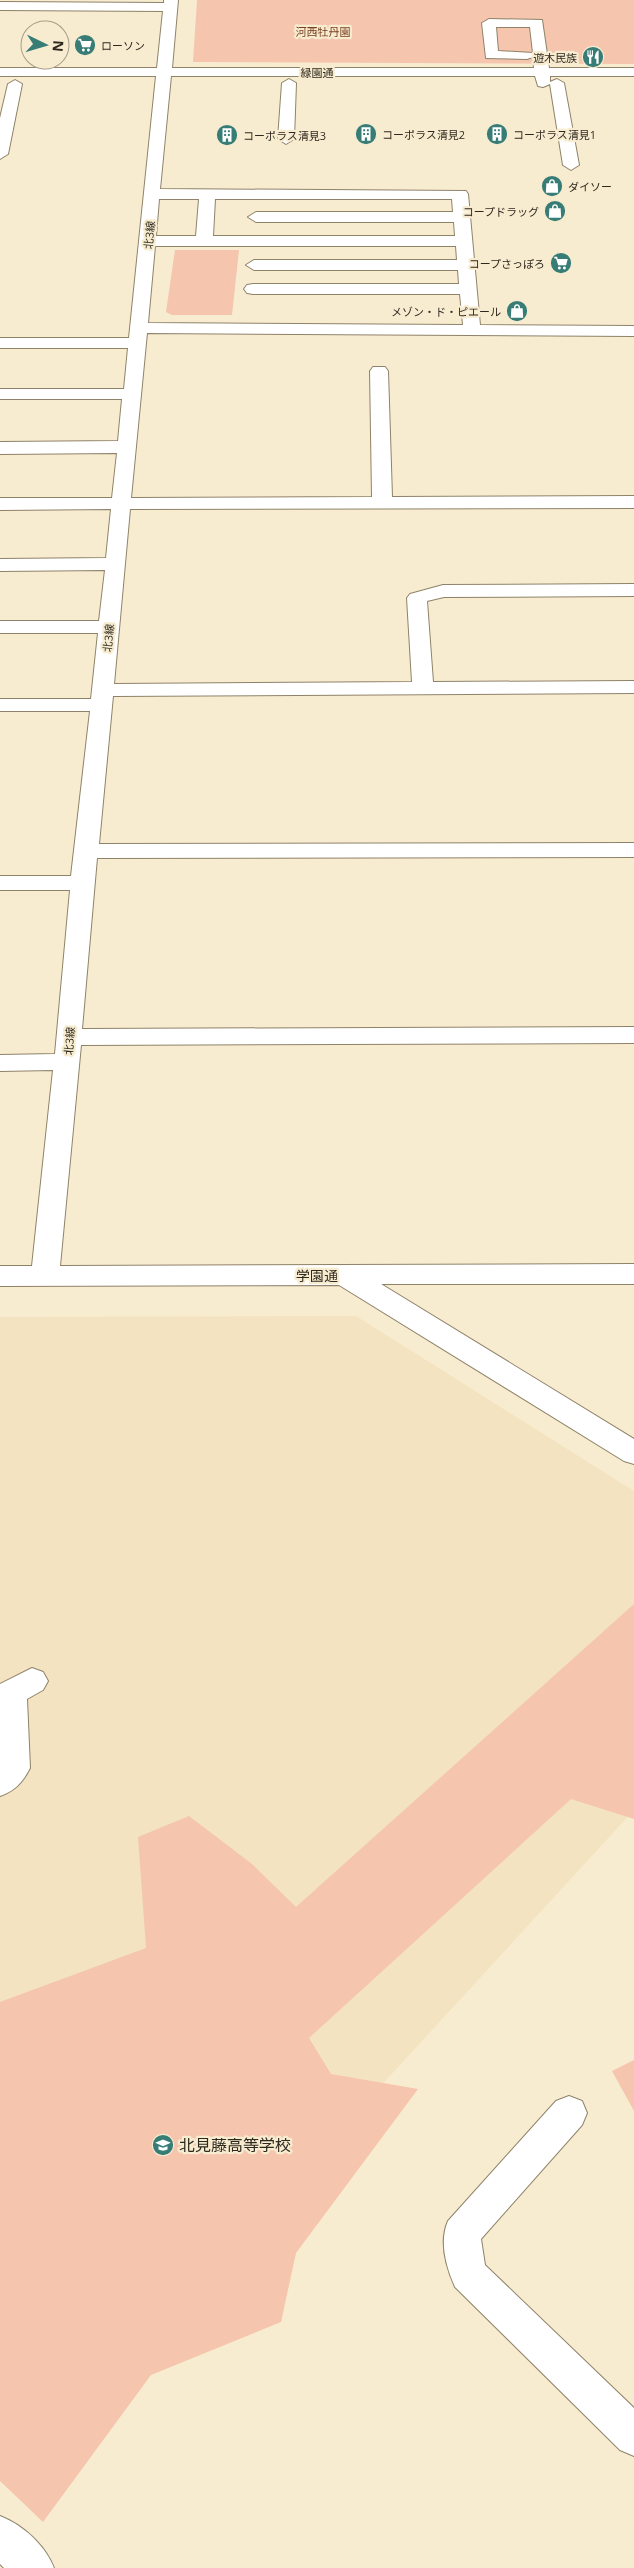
<svg xmlns="http://www.w3.org/2000/svg" width="634" height="2568" font-family="'Open Sans','Noto Sans JP',sans-serif">
<rect width="100%" height="100%" fill="#f8ecd0"/>
<path fill="#f3e3c0" d="M356,1316L634,1491V1810L10,2490L0,2481V1317Z"/>
<g fill="#f5c5ae">
<path d="M197,0H634V64L193,62Z"/>
<path d="M175,250H239L232,315H172L166,312Z"/>
<path d="M634,1604V1819L571,1799L309,2038L331,2074L418,2089L296,2253L281,2322L151,2375L43,2522L0,2481V2002L146,1948L138,1837L189,1816L252,1864L296,1907Z"/>
<path d="M634,2060V2111L612,2071Z"/>
</g>
<g fill="none" stroke-linecap="round" stroke-linejoin="round">
<g stroke="#8e8269" stroke-width="2">
<g id="minor">
<path d="M164,0H178L172,68H534L533,57L527,59L486,58L482,23L489,19L542,20L549,68H634V76H550V82L557,79L564,83L579,165L571,170L563,165L550,84L543,87L538,86L535,76H171L160,189L466,191L468,194L480,325L634,326V336L147,333L131,498L372,497L370,371L373,367H385L388,371L392,497L634,496V508L130,509L114,684L412,682L407,598L410,594L443,585L634,584V596L444,597L427,601L433,682L634,681V693L113,696L99,844L634,843V857L97,858L82,1029L634,1027V1043L81,1045L60,1266L634,1264V1284H381L634,1439V1464L624,1461L339,1285L0,1286V1266H32L53,1070L0,1071V1055L55,1054L70,890H0V876H71L90,711H0V699H91L98,633H0V621H99L105,570L0,571V559L106,558L111,509L0,510V498H112L117,453L0,454V442L118,441L122,399H0V389H124L128,348H0V338H129L156,76H0V68H157L163,11L0,10V2L164,3ZM496,27H530L533,53L498,51ZM159,199H199L196,236H156ZM215,199H452L453,212H256L248,217L256,222H454L455,236H213ZM155,246H456L457,260H254L246,265L254,270H458L459,284H253L247,285L244,289L247,293L253,294H460L463,325L148,323Z"/>
<path d="M289,79L296,83L294,139L286,144L278,139L282,83Z"/>
<path d="M15,80L22,84L8,154L0,159V118L8,84Z"/>
<path d="M32,1668L43,1672L48,1681L43,1690L27,1699L30,1768C23,1782 15,1791 0,1796V1684Z"/>
<path d="M569,2096L582,2101L587,2113L582,2125L481,2239L485,2265L634,2408V2456L620,2450L455,2287C446,2267 439,2241 448,2221L556,2101Z"/>
<path d="M0,2516C23,2525 45,2545 54,2568H4L0,2564Z"/>
</g>
</g>
<use href="#minor" fill="#fff" fill-rule="evenodd"/>
</g>
<defs>
<g id="supermarket-disc" transform="scale(1.125)"><circle r="9.5" fill="#377d76" stroke="#f8ecd0"/><path d="M-6-5.5h2.5l.6 2H6L4.5 2H-2.5L-4.4-4H-6ZM-1.5 3.2a1.3 1.3 0 1 0 .1 0ZM3 3.2a1.3 1.3 0 1 0 .1 0Z" fill="#fff"/></g>
<g id="restaurant-disc" transform="scale(1.125)"><circle r="9.5" fill="#377d76" stroke="#f8ecd0"/><path d="M-5-6h1v4h1v-4h1v4h1v-4h1v5L-1.5 .5V6h-2V.5L-5-1ZM5-6V6H3V1.5H1.5Q1.5-4 5-6Z" fill="#fff"/></g>
<g id="building-disc" transform="scale(1.125)"><circle r="9.5" fill="#377d76" stroke="#f8ecd0"/><path d="M-4-6H4V6H1V3H-1V6H-4ZM-2.5-4.3h1.7v1.8h-1.7ZM.8-4.3h1.7v1.8H.8ZM-2.5-1h1.7V.8h-1.7ZM.8-1h1.7V.8H.8Z" fill="#fff"/></g>
<g id="shop-disc" transform="scale(1.125)"><circle r="9.5" fill="#377d76" stroke="#f8ecd0"/><path d="M-5-2.5h2.3a2.7 3.5 0 0 1 5.4 0H5L5.5 6h-11ZM-1.5-2.5h3a1.5 2.3 0 0 0-3 0Z" fill="#fff"/></g>
<g id="school-disc" transform="scale(1.125)"><circle r="9.5" fill="#377d76" stroke="#f8ecd0"/><path d="M0-5L7-2L0 1L-7-2ZM-4 1L0 2.5L4 1V4Q0 6-4 4Z" fill="#fff"/></g>
</defs>
<g fill-rule="evenodd">
<use href="#supermarket-disc" x="85" y="45"/>
<use href="#restaurant-disc" x="593" y="57"/>
<use href="#building-disc" x="366" y="134"/>
<use href="#building-disc" x="497" y="134"/>
<use href="#building-disc" x="227" y="135"/>
<use href="#shop-disc" x="552" y="186"/>
<use href="#shop-disc" x="555" y="211"/>
<use href="#supermarket-disc" x="561" y="263"/>
<use href="#shop-disc" x="517" y="311"/>
<use href="#school-disc" x="163" y="2145"/>
</g>
<g text-anchor="middle" dominant-baseline="central" stroke-width="4.5" stroke-linejoin="round" paint-order="stroke">
<g font-size="11" fill="#793e1f" stroke="#f8ecd0">
<text x="323" y="31">河西牡丹園</text>
</g>
<g font-size="11" fill="#2e291f" stroke="#f8ecd0" text-anchor="start">
<text x="101" y="45">ローソン</text>
<text x="577" y="57" text-anchor="end">遊木民族</text>
<text x="382" y="134">コーポラス清見2</text>
<text x="513" y="134">コーポラス清見1</text>
<text x="243" y="135">コーポラス清見3</text>
<text x="568" y="186">ダイソー</text>
<text x="539" y="211" text-anchor="end">コープドラッグ</text>
<text x="545" y="263" text-anchor="end">コープさっぽろ</text>
<text x="501" y="311" text-anchor="end">メゾン・ド・ピエール</text>
</g>
<g font-size="11" fill="#2e291f" stroke="#f8ecd0">
<text x="317" y="72">緑園通</text>
<text transform="translate(149 235) rotate(-84)">北3線</text>
<text transform="translate(108 638) rotate(-84)">北3線</text>
<text transform="translate(69 1041) rotate(-85)">北3線</text>
</g>
<g font-size="14" fill="#2e291f" stroke="#f8ecd0">
<text x="317" y="1275">学園通</text>
</g>
<g font-size="16" fill="#2e291f" stroke="#f8ecd0" text-anchor="start">
<text x="179" y="2145">北見藤高等学校</text>
</g>
</g>
<g transform="translate(45 45) rotate(95)"><circle r="24" fill="#f8ecd0" stroke="#a79e89"/>
<path d="M0-4L9 19L0 12L-9 19Z" fill="#377d76"/>
<text y="-8" font-size="14" font-weight="bold" text-anchor="middle" fill="#2e291f">N</text>
</g>
</svg>
